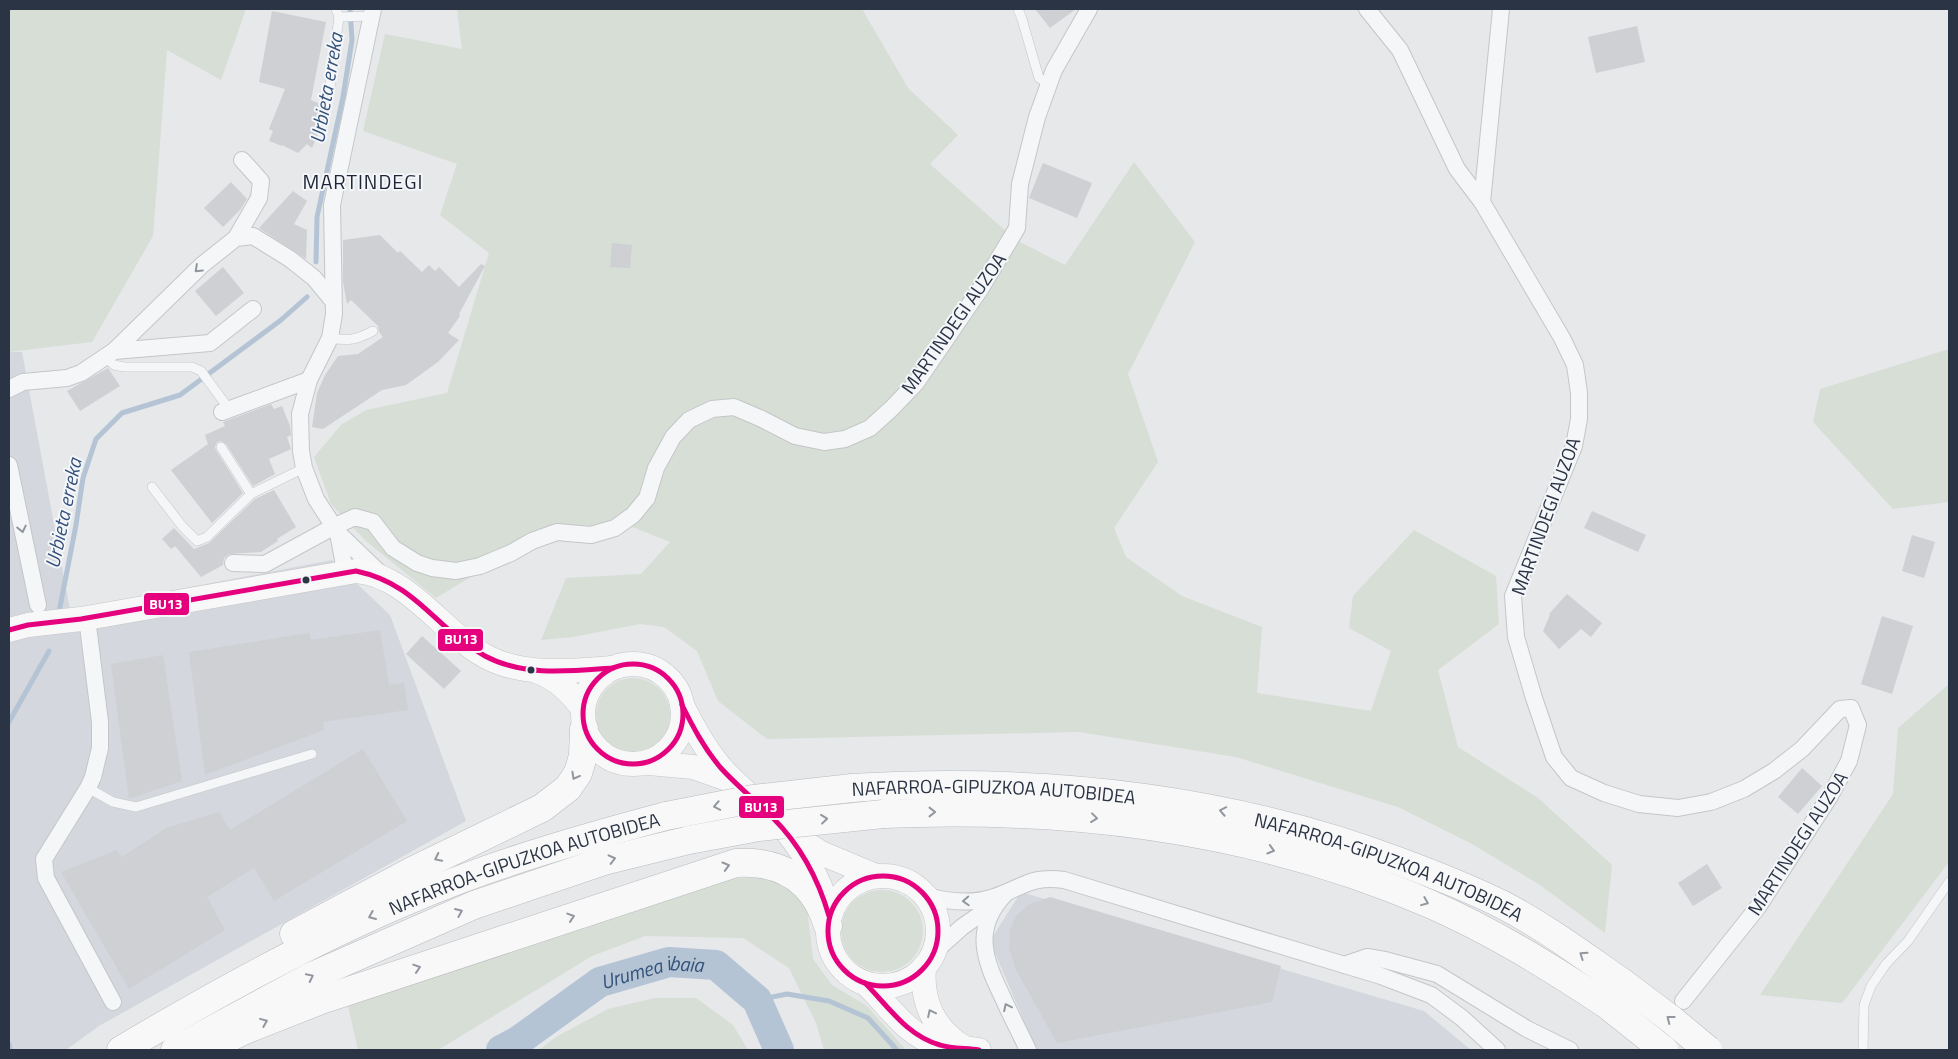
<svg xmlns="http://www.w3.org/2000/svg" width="1958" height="1059" font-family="'Titillium Web',sans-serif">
<rect width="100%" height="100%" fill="#e6e8ea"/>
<g fill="#d4d7dd">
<path d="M9,352H22L70,610L332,560L390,615L466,821L99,1026L66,1050H9Z"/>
<path d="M1021,892L1424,1011L1471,1050H1036L990,941Z"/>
</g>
<g fill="#d6ded6">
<path d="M9,9H246L221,80L167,50L153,236L92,342L9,352Z"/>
<path d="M457,9H862L908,88L958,135L930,164L1016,240L1065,265L1134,162L1195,242L1128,374L1158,462L1114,528L1126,557L1182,596L1262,627L1257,693L1371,711L1391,651L1349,628L1353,596L1414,530L1496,576L1499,624L1438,670L1458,747L1538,798L1612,865L1605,933L1540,885L1472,844L1398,807L1236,757L1079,732L767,739L718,701L697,651L664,627L640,624L573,637L541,640L566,578L641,574L670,542L613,519L594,526L558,524L436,598L366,541L341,515L331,504L314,457L341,425L366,410L447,393L489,253L440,215L457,164L363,131L385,34L462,49Z"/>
<path d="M1949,349V502L1893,509L1813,422L1820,389Z"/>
<circle cx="633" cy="715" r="37"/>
<path d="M1949,684V862L1842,1003L1760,995L1893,794L1898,728Z"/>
<path d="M738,878H762L791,887L807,908L813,959L832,985L867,1006L906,1050H824L816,1023L789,968L743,938L645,936L592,956L438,1050H358L348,1006L692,888Z"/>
<circle cx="882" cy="931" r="41"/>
<path d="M655,998H696L733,1025L748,1050H539L556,1037L608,1009Z"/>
</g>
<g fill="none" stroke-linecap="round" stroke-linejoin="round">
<g stroke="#b4c4d5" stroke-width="5">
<path d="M316,262L317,217L343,97L352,40L350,9"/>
<path d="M59,612L76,525L83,478L96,439L122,413L180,395L281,320L307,297"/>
<path d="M9,722L49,651"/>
<path d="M757,1000L787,994L829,1001L868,1018L897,1050"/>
<path d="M9,1044L10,1050"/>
</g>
<path stroke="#b4c4d5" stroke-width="30" id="s1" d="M501,1050L518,1041L600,982L669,962L716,965L757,1000L779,1050"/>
</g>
<g fill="#ced0d3">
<path d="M1035,9H1076L1050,28Z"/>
<path d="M272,11L326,22L311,100L330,108L312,148L307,144L298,153L282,145V146L269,141L273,131L269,129L285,89L259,82Z"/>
<path d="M1637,26L1645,62L1596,73L1588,37Z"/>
<path d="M1043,163L1092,183L1077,218L1029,198Z"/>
<path d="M231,182L247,199L240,210L223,227L204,208Z"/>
<path d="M293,191L307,201L294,224L307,230L306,259L259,228Z"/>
<path d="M380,235L398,253L400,251L422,272L429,265L435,271L439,267L459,287L481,264L485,266L459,314L460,316L448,333L459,340L438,362L406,385L382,390L323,429L312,427L317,393L325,375L338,356L358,354L383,337L379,332L378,326L351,300L347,304L343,282V240Z"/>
<path d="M612,243L632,245L630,268L610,267Z"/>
<path d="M223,267L244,293L216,316L195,291Z"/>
<path d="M108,368L120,386L80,411L67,391Z"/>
<path d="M271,404L274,409L282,406L290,426L291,435L287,437L291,449L269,459L275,474L253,486L226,444L221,441L217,442L215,447L216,450L243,493L212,523L171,470L208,444L205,435L225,426L223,422Z"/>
<path d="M274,490L296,527L277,539L278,541L261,552L229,554L224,558L223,565L201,577L175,546L171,549L162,539L174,528L194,549L209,543L255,499Z"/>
<path d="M1592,511L1646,535L1638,552L1584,528Z"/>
<path d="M1912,535L1935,542L1924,578L1902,571Z"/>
<path d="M1567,594L1602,623L1591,637L1581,629L1559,649L1543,631L1550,615L1549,614Z"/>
<path d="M1882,616L1913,626L1892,694L1861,684Z"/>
<path d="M380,630L389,685L404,683L408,710L323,722L324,730L205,775L189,652L309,633L311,640Z"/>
<path d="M422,636L461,671L444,689L406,654Z"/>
<path d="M163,655L182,781L129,799L111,664Z"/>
<path d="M363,749L407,821L274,901L254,868L207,897L225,930L129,989L61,872L117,850L122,857L166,828L219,812L230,830Z"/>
<path d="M1802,768L1822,786L1798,814L1778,797Z"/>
<path d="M1707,864L1722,888L1693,906L1678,883Z"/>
<path d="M1050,897L1281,966L1272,1002L1057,1043L1016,970L1009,948L1010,930L1016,916L1028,905Z"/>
</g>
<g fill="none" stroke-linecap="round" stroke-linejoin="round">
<g stroke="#c4c6c8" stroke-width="10">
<g id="service">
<path d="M336,9L339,17L372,16"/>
<path d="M1018,9L1022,19L1039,78L1049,84"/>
<path d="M330,87L339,17"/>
<path d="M330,338C349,341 356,340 373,331"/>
<path d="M105,357L114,365L124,367H192L201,371L229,409"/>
<path d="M221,447L251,494L304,468"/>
<path d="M152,487L182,526L197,541L207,537L251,494"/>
<path d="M88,788L113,802L136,807L312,754"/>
<path d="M1863,1050L1864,1005L1871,986L1886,964L1908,941L1949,882"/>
</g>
</g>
<g stroke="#c4c6c8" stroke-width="18">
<g id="minor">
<path d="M373,9L332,205L334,314L330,338L309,380L300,414L301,451L304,468L316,499L338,533L384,577"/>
<path d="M1367,9L1400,50L1457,169L1482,202"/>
<path d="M1501,9L1482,202L1562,338L1575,365L1579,393V419L1574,446L1513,596L1516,637L1534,698L1554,757L1571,778L1604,793L1639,804L1678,808L1711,802L1744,789L1774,771L1802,749L1840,709L1851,708L1858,725L1849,761L1830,796L1758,907L1683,1001"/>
<path d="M236,238L259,198L261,181L242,160"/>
<path d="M114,351L210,343L253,309"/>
<path d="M9,389L23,382L67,378L81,373L114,351L202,265L236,238L253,236L290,259L314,278L333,301"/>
<path d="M222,412L309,380"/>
<path d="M9,465L38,605"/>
<path d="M338,533L344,565L347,568L356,571"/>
<path d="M233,563L265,564L333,527L355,517L373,522L393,548L417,563L432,568L456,571L480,566L511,553L532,541L557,532L591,535L615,528L633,515L647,498L656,468L673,437L689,420L712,409L734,407L762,419L795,436L824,442L845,439L870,428L892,408L916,383L981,288L1017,228L1020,184L1037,117L1054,70L1089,9"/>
<path d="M87,618L100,722V748L93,777L88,788L44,859L46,878L113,1002"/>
<path d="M1006,893C972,928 984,959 1003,998C1011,1016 1020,1033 1028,1050"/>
<path d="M924,895C947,902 970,905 994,897C1022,888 1031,875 1064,880L1381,976L1431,995L1462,1018L1497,1050"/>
<path d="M933,953L962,927L995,904"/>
<path d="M1344,965L1367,957L1385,960L1437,974L1527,1029L1570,1050"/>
</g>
</g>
<g stroke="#c4c6c8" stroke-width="25">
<g id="secondary">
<path d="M9,630L28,625L81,619L356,571C408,575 442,632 485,656C522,677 573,671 613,668"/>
<circle cx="633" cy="714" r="50"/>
<path d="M536,671C557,678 571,692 583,709"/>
<path d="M682,705C694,729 706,751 723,770C743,792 768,810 787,832C805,854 819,879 827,906"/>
<path d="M649,763L693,767L730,780"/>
<path d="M796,837L821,853L876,876"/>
<circle cx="883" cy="931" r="55"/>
<path d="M924,967C921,1002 934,1029 963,1047"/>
<path d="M865,983C889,1005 906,1036 940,1045C952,1048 966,1048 979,1050"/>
</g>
</g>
<g stroke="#b8bbbf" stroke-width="29">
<g id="motorway">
<path id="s2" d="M852,788C1038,777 1222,795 1398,861C1433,874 1469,888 1503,905C1545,927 1584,956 1623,983"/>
<path d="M883,814C1069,806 1257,829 1430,904C1492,931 1550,967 1606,1004"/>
<path d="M294,934L412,871L542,808L568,788L578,773L583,756L584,729"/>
<path id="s3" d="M121,1050C231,985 344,923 464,878C530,853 598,834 666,816"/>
<path d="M175,1050L310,977L474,905L604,861L689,840"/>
<path d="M204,1050L245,1030L321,1000L736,863C782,860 815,881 828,926"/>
</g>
</g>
<use href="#service" stroke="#f5f6f7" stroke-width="9"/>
<use href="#minor" stroke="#f5f6f7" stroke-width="16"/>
<use href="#secondary" stroke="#f8f8f8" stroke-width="24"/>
<use href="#motorway" stroke="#f8f8f8" stroke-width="28"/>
<g stroke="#b8bbbf" stroke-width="29" stroke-linecap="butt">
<g id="motorway-bridge">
<path d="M666,816L753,799L852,788"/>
<path d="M689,840L759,827L883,814"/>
<path d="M1623,983L1672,1020L1708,1050"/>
<path d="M1606,1004L1664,1050"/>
</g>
</g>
<use href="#motorway-bridge" stroke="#f8f8f8" stroke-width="28"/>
<g stroke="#f4f6f9" stroke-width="9">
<g id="bus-1">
<path d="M9,630L28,625L81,619L356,571C418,584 435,629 485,656C524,677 571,671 613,668"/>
<circle cx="633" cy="714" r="50"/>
<path d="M682,705C693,727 704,748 720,767C736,785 755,800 773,818C801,846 818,878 829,916"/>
<circle cx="883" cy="931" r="55"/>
<path d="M865,983C888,1006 907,1036 940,1045C952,1049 966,1048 979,1050"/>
</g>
</g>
<use href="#bus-1" stroke="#e5007d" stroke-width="5"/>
</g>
<defs><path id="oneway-chevron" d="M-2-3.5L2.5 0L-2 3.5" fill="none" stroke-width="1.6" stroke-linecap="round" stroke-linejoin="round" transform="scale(1.25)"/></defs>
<g stroke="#90959e">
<use href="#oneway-chevron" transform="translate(198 269) rotate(137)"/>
<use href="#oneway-chevron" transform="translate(22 529) rotate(78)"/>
<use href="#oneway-chevron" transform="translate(966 901) rotate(177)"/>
<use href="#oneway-chevron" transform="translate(1007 1007) rotate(-116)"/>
</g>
<g stroke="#92969e">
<use href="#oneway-chevron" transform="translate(575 776) rotate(119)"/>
<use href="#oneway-chevron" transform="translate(717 806) rotate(169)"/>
<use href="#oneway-chevron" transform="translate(1223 811) rotate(-169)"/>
<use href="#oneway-chevron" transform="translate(932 812)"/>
<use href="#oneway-chevron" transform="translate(1094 818) rotate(7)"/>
<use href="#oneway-chevron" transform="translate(824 819) rotate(-6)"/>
<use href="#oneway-chevron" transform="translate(1271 850) rotate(17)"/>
<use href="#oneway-chevron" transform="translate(438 858) rotate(154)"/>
<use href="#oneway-chevron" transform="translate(612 859) rotate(-14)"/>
<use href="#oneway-chevron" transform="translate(726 866) rotate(-16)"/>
<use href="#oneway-chevron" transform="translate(1425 902) rotate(22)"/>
<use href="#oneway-chevron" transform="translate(459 912) rotate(-23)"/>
<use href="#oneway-chevron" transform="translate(372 916) rotate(157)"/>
<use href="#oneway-chevron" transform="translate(571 917) rotate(-18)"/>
<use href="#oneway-chevron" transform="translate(1583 955) rotate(-146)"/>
<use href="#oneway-chevron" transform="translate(417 968) rotate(-18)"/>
<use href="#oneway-chevron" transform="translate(310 977) rotate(-26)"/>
<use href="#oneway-chevron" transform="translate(931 1013) rotate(-116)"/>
<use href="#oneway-chevron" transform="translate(1670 1019) rotate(-142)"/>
<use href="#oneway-chevron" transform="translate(264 1022) rotate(-22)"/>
</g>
<g fill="#2b3445" stroke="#f4f6f9" stroke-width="2">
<circle cx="306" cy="580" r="4.5"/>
<circle cx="531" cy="670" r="4.5"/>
</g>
<g text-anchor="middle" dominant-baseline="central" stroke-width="4" stroke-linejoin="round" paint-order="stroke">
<g font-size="19" fill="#2b3445" stroke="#f4f6f9">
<text transform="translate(953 323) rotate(-55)">MARTINDEGI AUZOA</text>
<text transform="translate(1545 516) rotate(-70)">MARTINDEGI AUZOA</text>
<text stroke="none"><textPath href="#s2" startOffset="142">NAFARROA-GIPUZKOA AUTOBIDEA</textPath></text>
<text transform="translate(1797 843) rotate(-57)">MARTINDEGI AUZOA</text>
<text stroke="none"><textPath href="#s3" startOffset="446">NAFARROA-GIPUZKOA AUTOBIDEA</textPath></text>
<text stroke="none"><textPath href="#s2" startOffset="548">NAFARROA-GIPUZKOA AUTOBIDEA</textPath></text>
</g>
<g font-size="20" font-style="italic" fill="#34527a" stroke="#f4f6f9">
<text transform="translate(326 88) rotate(-80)">Urbieta erreka</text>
<text transform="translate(63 513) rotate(-78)">Urbieta erreka</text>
<text stroke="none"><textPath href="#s1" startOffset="174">Urumea ibaia</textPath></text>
</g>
<g font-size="20" letter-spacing="1" fill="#1d2536" stroke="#f4f6f9">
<text x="363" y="181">MARTINDEGI</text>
</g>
</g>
<g stroke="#f4f6f9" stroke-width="2">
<rect x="143" y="592" width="47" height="24" rx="5" fill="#e5007d"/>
<rect x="437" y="628" width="47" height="24" rx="5" fill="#e5007d"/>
<rect x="738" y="795" width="47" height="24" rx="5" fill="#e5007d"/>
</g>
<g font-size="14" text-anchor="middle" font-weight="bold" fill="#fff">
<text x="166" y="609">BU13</text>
<text x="461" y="644">BU13</text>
<text x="761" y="812">BU13</text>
</g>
<rect width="1958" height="1059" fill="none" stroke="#2b3445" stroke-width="20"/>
</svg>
